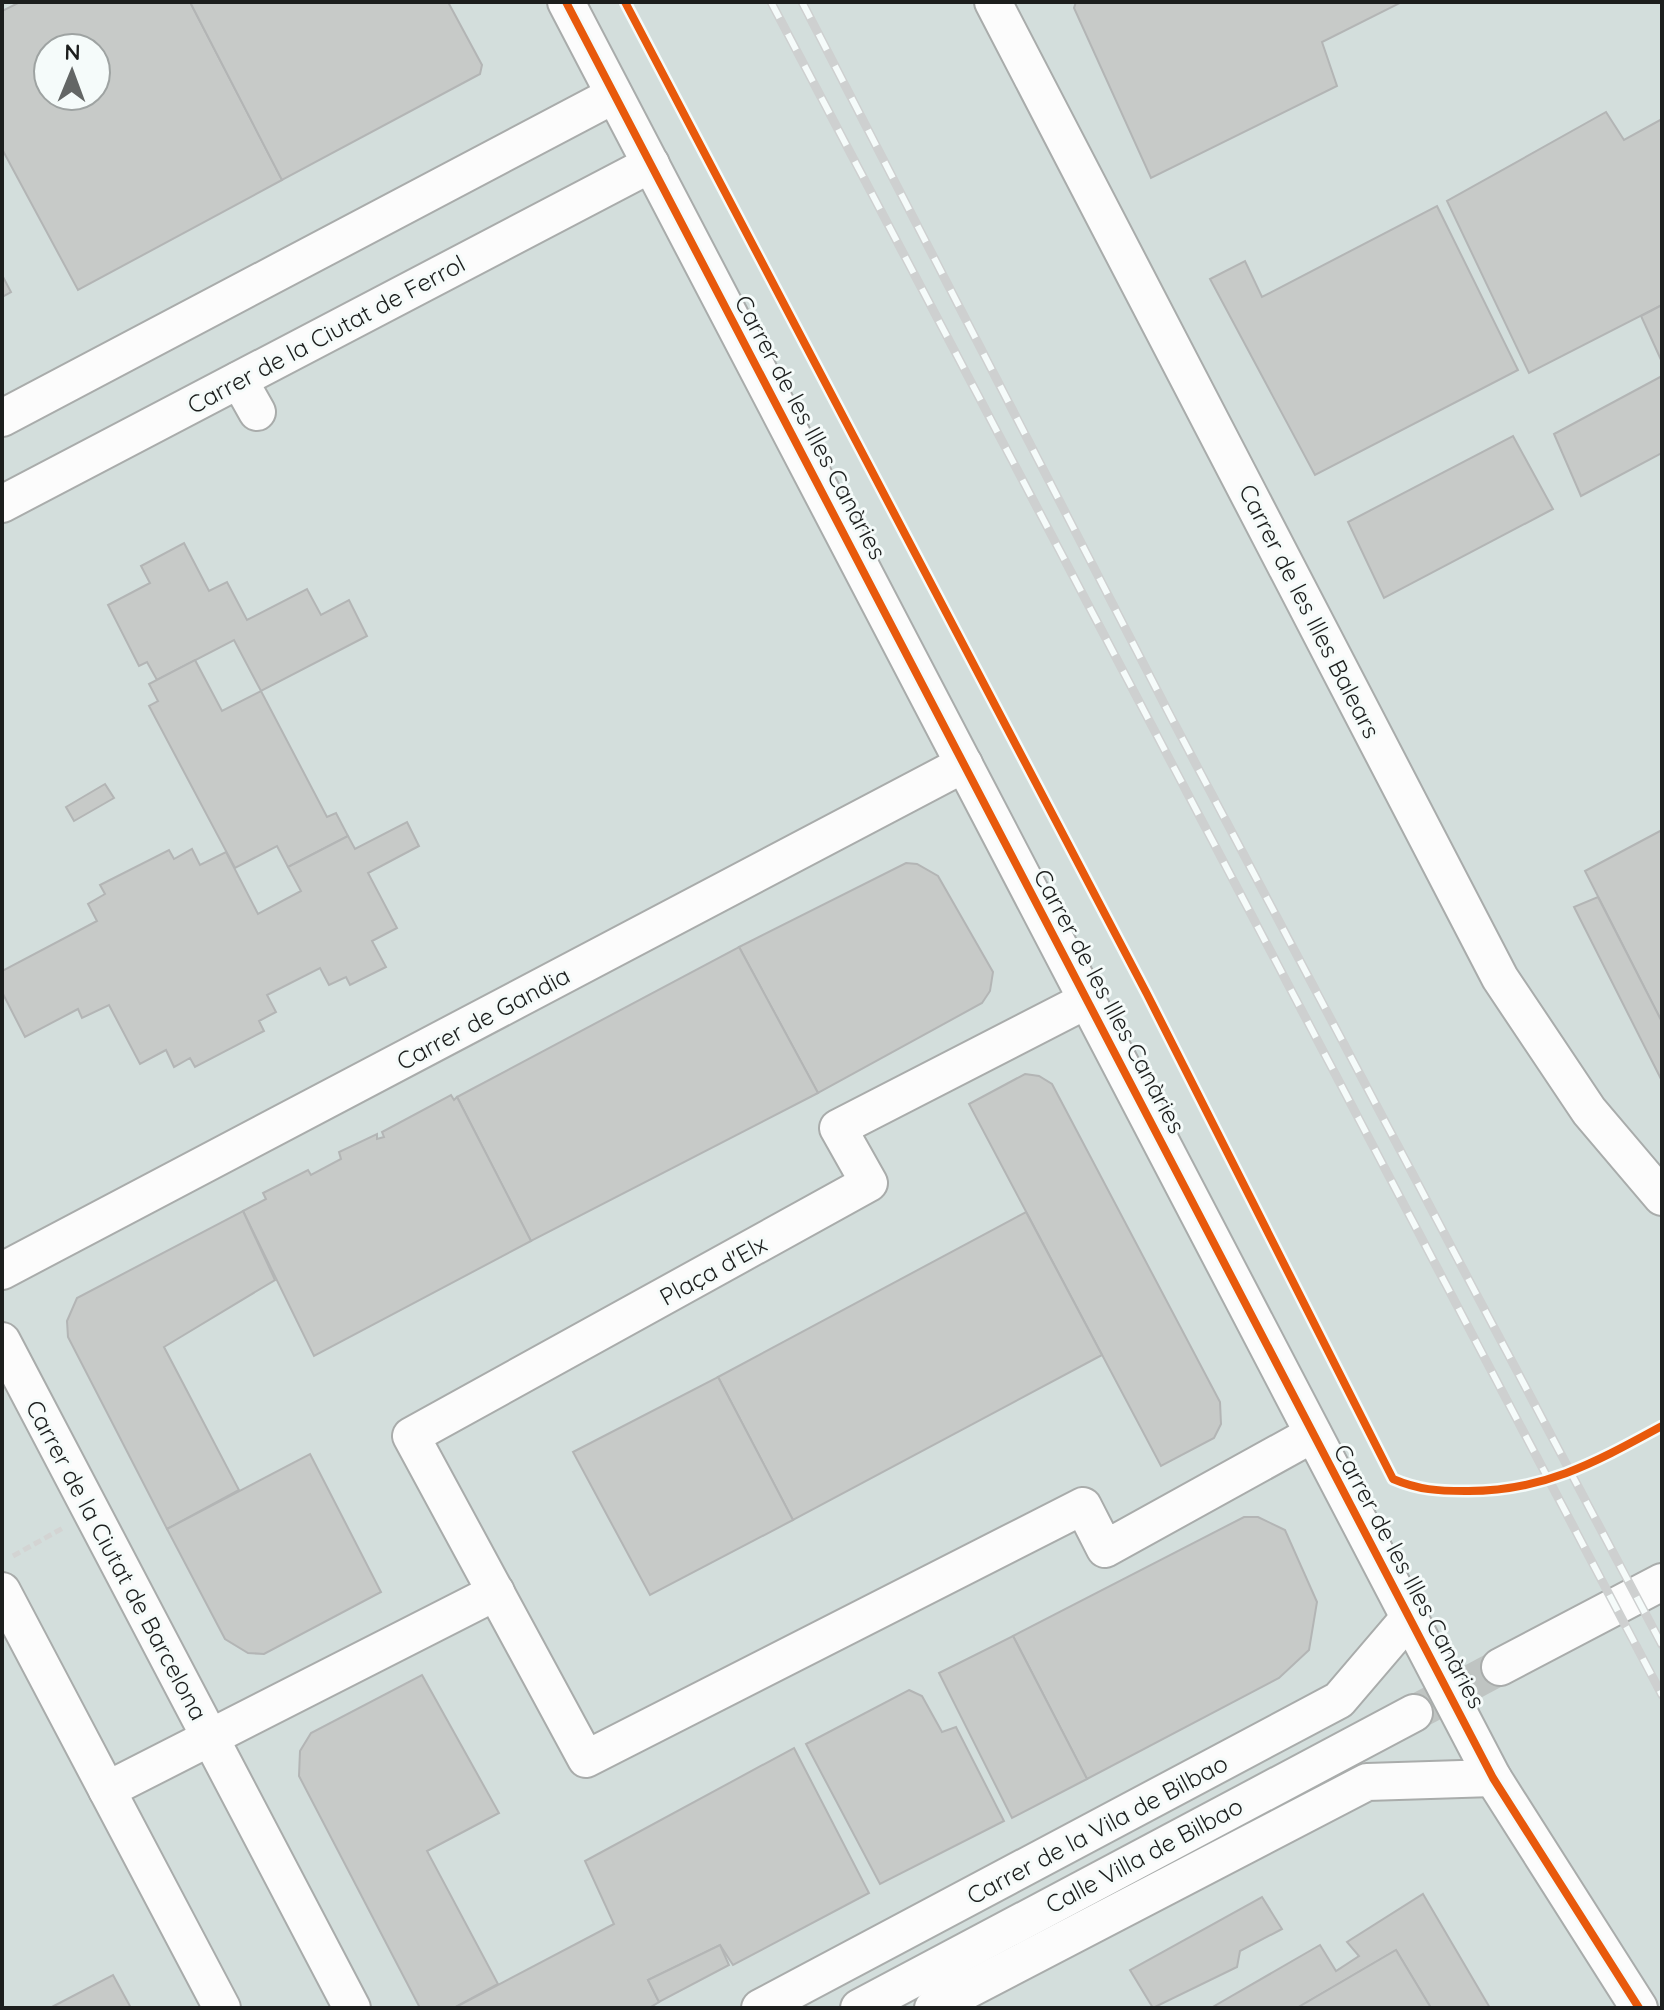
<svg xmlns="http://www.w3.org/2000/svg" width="1664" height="2010" font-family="Quicksand,sans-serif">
<rect width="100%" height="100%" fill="#e8edeb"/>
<path fill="#d3dedc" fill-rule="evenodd" d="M2,2H1662V2008H2ZM48,48H96V96H48Z"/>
<g fill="#c7cac8" stroke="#b3b5b5" stroke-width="2" fill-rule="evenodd">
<path d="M20,2H190L282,180L78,290L2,149V11ZM48,48H96V96H48Z"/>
<path d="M190,2H448L482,65L480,74L282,180Z"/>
<path d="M1076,2H1400V3L1322,42L1337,86L1151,178L1074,8Z"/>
<path d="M1606,112L1624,140L1662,119V305L1529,373L1447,201Z"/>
<path d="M1437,206L1518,370L1315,475L1210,279L1245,261L1262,297Z"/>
<path d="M2,275L11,292L2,297Z"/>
<path d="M1662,305V362L1641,316Z"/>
<path d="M1662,376V453L1581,496L1554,434Z"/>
<path d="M1513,436L1553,509L1384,598L1348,522Z"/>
<path d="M184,543L209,591L227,582L247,620L307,589L321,615L349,600L367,636L261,691L234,640L157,680L147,662L139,666L108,605L150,583L141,566Z"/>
<path d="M195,660L222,711L261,691L327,817L336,813L348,836L288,867L277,846L235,868L149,706L158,701L149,684Z"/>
<path d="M105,784L114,798L74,821L66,807Z"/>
<path d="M407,822L419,846L368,873L397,928L372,941L386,967L350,985L346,977L329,985L320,968L267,995L276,1012L259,1021L264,1031L195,1067L190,1058L174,1067L166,1050L140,1064L109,1005L82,1018L78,1009L25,1037L2,992V971L97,921L88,904L105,894L100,885L169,850L174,859L192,849L200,865L226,852L258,914L301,891L288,867L348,836L355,849Z"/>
<path d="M1662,830V1022L1585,871Z"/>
<path d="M906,863L917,864L938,876L993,972L990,991L982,1003L818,1093L739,947Z"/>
<path d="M1598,897L1662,1022V1081L1574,907Z"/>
<path d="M739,947L818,1093L531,1241L457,1097Z"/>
<path d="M1025,1074L1039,1076L1052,1084L1220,1402L1221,1424L1214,1438L1161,1466L969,1104Z"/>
<path d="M451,1095L454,1100L457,1097L531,1241L314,1356L243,1211L266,1199L263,1193L308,1170L311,1175L341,1159L339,1152L377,1134V1139L384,1137L382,1132Z"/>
<path d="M243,1211L275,1280L164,1347L239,1490L167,1529L68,1337L67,1321L77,1298Z"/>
<path d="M1026,1212L1102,1355L793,1520L718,1377Z"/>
<path d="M718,1377L793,1520L650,1595L573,1452Z"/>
<path d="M310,1454L381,1592L264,1654L248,1653L225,1639L167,1529Z"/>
<path d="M1244,1517H1258L1285,1530L1317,1602L1309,1650L1279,1678L1087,1779L1013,1636Z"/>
<path d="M1013,1636L1087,1779L1012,1818L939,1673Z"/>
<path d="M422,1675L499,1813L427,1851L498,1984L454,2008H420L299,1776L300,1751L311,1733Z"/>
<path d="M909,1690L922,1696L942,1732L956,1727L1004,1821L880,1884L806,1744Z"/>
<path d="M794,1748L869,1893L733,1965L720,1945L648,1980L659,2002L649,2008H454L614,1924L585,1861Z"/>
<path d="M1423,1894L1490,2008H1431L1396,1950L1297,2008H1211L1320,1945L1336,1971L1359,1956L1347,1942Z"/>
<path d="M1262,1897L1282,1929L1240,1951L1237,1967L1153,2008L1130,1970Z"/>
<path d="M720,1945L729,1965L659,2002L648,1980Z"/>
<path d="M1396,1950L1431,2008H1297Z"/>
<path d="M113,1975L131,2008H50Z"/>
</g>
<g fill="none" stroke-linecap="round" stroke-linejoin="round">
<path stroke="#bfc4c2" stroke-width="36" stroke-dasharray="36 18" stroke-linecap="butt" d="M1414,1713L1500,1667"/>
<g stroke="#a9acab" stroke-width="40">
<g id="minor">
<path d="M566,2L1493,1778L1639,2008"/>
<path d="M993,2L1500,978L1589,1111L1662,1197"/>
<path d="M239,380L257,412"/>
<path d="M2,418L614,95"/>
<path d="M2,504L651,164"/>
<path d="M1087,1000L838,1128L869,1183L411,1436L586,1759L1083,1506L1105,1549L1313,1434"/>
<path d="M2,1271L964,764"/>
<path d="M2,1341L352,2008"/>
<path d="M2,1591L222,2008"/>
<path d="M1500,1667L1662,1582"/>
<path d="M107,1790L496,1592"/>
<path d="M760,2008L1339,1700L1409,1618"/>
<path d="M859,2008L1414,1713"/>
<path d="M933,2008L1367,1782L1493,1778"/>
</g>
</g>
<path stroke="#d3d4d3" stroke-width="5" stroke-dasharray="8 4" stroke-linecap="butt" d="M13,1556L63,1528"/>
<use href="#minor" stroke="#fcfcfc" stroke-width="36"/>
<g stroke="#ced0d0" stroke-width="9">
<g id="rail">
<path d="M771,2L1662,1695"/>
<path d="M802,2L1172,719L1662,1645"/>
</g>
</g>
<use href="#rail" stroke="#f5fbfa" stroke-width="6" stroke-dasharray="18" stroke-linecap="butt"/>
<g stroke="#f5fbfa" stroke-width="13">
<g id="cycleway">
<path d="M566,2L1493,1778L1639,2008"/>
<path d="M625,2L1147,994L1393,1479C1419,1490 1438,1491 1465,1491C1543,1492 1596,1462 1662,1426"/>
</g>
</g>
<use href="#cycleway" stroke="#e8590c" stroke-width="8"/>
</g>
<g text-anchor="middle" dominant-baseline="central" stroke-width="6" stroke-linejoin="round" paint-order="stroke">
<g font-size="24" fill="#1c1e1d" stroke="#f5fbfa">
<text transform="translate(326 334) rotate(-28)">Carrer de la Ciutat de Ferrol</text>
<text transform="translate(811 427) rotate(62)">Carrer de les Illes Canàries</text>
<text transform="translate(1310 611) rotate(63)">Carrer de les Illes Balears</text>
<text transform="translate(1110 1001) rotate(62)">Carrer de les Illes Canàries</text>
<text transform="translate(483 1018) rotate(-28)">Carrer de Gandia</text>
<text transform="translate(713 1270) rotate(-29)">Plaça d'Elx</text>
<text transform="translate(117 1560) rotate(62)">Carrer de la Ciutat de Barcelona</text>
<text transform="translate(1410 1576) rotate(62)">Carrer de les Illes Canàries</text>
<text transform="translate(1097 1829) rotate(-28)">Carrer de la Vila de Bilbao</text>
<text transform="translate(1144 1855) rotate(-28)">Calle Villa de Bilbao</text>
</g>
</g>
<rect width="1664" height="2010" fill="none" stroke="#1c1e1d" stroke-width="8"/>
<g transform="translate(72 72) rotate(1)"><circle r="38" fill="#f5fbfa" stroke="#9ea3a2" stroke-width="2"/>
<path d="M0-6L14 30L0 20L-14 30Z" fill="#636665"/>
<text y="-12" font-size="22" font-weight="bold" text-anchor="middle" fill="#1c1e1d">N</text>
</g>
</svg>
